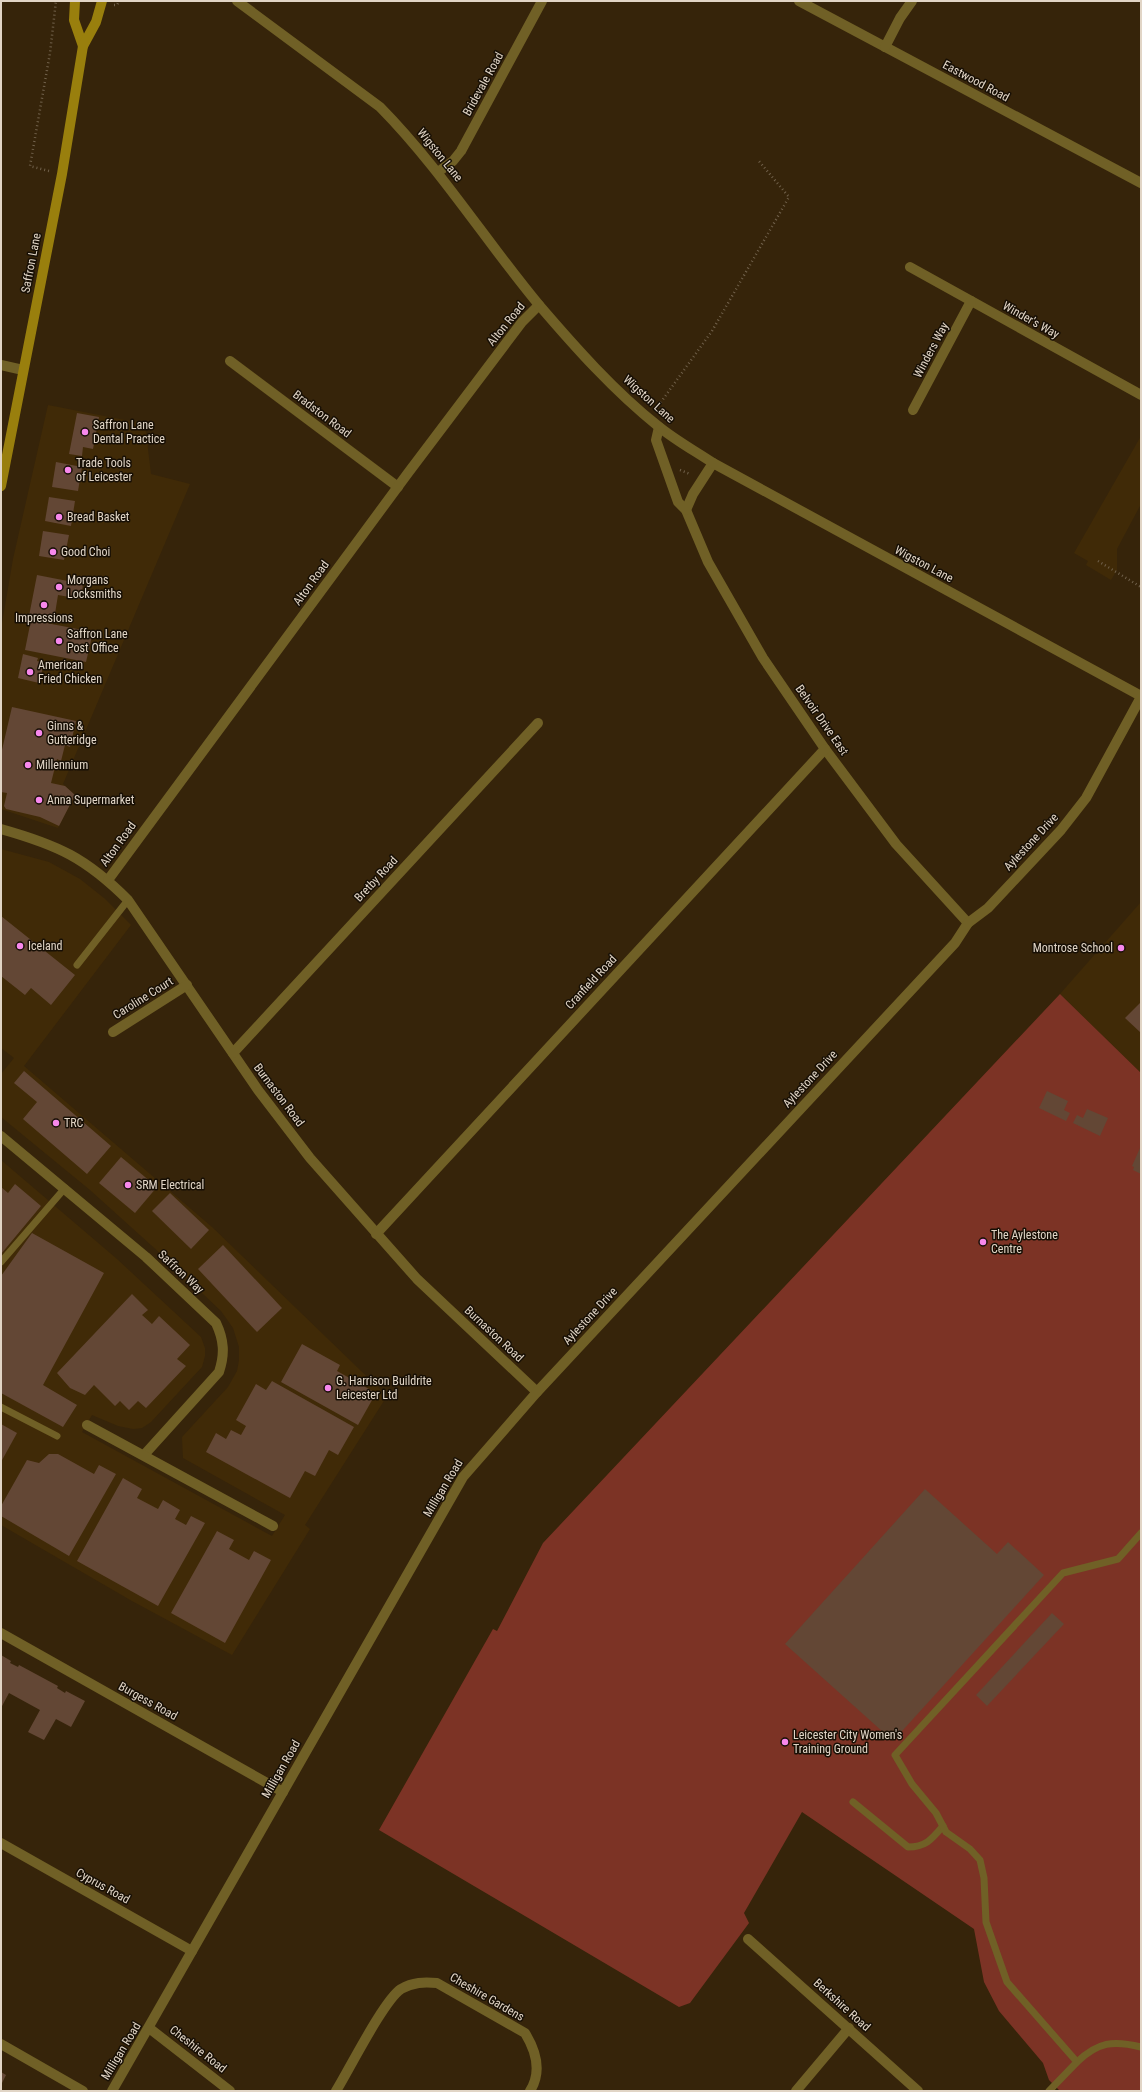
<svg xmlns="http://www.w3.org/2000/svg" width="1142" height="2092" font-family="'Roboto Condensed',sans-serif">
<rect width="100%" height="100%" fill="#36240a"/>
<g fill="#402a07">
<path d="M48,405L145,424L151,474L190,484L63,784L75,795L58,828L1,809V629L13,559Z"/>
<path d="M1141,436V504L1117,549V570L1111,580L1086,565L1088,561L1074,553Z"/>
<path d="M1,849L49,862L80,879L104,898L131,925L24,1066L212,1227L387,1396L305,1525L310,1529L232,1655L132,1601L1,1525V1160L117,1259L201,1337L205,1348V1356L202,1367L151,1422L142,1428L133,1429L118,1426L92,1415L82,1432L272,1536L285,1515L183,1458L182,1437L228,1387L237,1371L239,1360V1347L233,1328L221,1311L162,1255L90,1190L1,1117V1074L14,1058L1,1048Z"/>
<path d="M1141,902V1073L1060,994Z"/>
</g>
<path fill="#7c3325" d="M1060,994L1141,1073V2091H1060L1049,2080L1043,2063L999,2011L984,1982L974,1929L802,1812L744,1913L749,1923L690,2003L679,2007L379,1830L493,1629L497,1631L543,1543Z"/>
<g fill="#634735">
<path d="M77,413L99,417L93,449L83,447L82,456L69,454Z"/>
<path d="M56,462L82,467L78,491L52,487Z"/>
<path d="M49,497L75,501L71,526L45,521Z"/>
<path d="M43,531L69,535L64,560L39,556Z"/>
<path d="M37,575L83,584L81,599L58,595L54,620L29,616Z"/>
<path d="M31,620L93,632L86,662L25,650Z"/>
<path d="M23,654L38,658L37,661L41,662L40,666L43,667L39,683L18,678Z"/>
<path d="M12,707L76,721L70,747L65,745L61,761L57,759L51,783L65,786L75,795L59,826L40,817L6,809L4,806L7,793L1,792V754Z"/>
<path d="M1,916L75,975L51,1005L31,988L25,995L1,976Z"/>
<path d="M1141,1002V1033L1125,1018Z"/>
<path d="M24,1071L111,1146L87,1174L23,1119L37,1102L14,1083Z"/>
<path d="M1047,1091L1068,1101L1064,1110L1070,1113L1066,1121L1039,1108Z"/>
<path d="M1087,1109L1108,1118L1100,1136L1073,1123L1077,1115L1083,1118Z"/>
<path d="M1140,1148L1141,1149V1174L1133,1170L1134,1167L1132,1166Z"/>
<path d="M121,1157L157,1187L135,1213L99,1183Z"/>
<path d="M15,1184L41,1206L1,1254V1187L8,1193Z"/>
<path d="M170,1193L209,1230L191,1249L152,1211Z"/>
<path d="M32,1233L104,1273L43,1385L77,1405L63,1427L1,1393V1276Z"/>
<path d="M223,1245L282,1308L257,1332L198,1269Z"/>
<path d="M132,1294L148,1310L142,1315L152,1324L159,1316L190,1345L177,1359L186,1366L146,1408L138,1401L129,1410L120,1401L115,1406L94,1385L85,1395L70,1388L57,1373Z"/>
<path d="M302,1344L340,1365L337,1371L376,1393L358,1425L281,1382Z"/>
<path d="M272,1381L354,1427L338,1455L329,1450L315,1476L305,1471L290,1498L206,1452L216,1433L226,1439L231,1430L241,1435L246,1426L236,1420L256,1384L266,1390Z"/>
<path d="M1,1424L17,1433L1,1462Z"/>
<path d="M49,1454H58L94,1474L99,1465L116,1474L69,1556L1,1516V1506L27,1460L39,1463Z"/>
<path d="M123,1478L142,1489L137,1498L158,1509L163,1500L180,1510L175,1519L186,1525L191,1516L205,1523L158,1606L77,1561Z"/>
<path d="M925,1489L997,1554L1008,1542L1044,1575L893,1741L785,1644Z"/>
<path d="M217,1531L234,1540L229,1549L249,1560L254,1551L271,1560L225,1643L171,1613Z"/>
<path d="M1052,1613L1064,1624L987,1706L976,1695Z"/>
<path d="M1,1655L11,1661L10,1663L18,1667L19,1665L58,1686L57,1688L65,1693L66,1691L85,1701L71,1727L56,1719L44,1740L28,1732L40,1710L9,1693L1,1708Z"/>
<path d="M1,2072L6,2075L1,2085Z"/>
</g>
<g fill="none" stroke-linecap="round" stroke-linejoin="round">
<g stroke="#71614b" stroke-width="2.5" stroke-dasharray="1 3" stroke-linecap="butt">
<path d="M114,5H117L119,1"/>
<path d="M49,171L30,166L50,53L56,1"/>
<path d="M656,409L712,331L789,197L758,160"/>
<path d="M680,470L690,474"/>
<path d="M1098,561L1141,587"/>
</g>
<g stroke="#706026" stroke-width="7">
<path d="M77,965L128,900"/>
<path d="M1,1262L65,1188"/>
<path d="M1,1407L57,1436"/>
<path d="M853,1802L908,1847C926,1847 932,1839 943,1826"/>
<path d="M1077,2062C1098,2042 1113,2040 1141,2047"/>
<path d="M1049,2091L1077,2062L1007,1982L986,1922L984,1878L980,1860L970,1849L946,1832L936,1813L912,1784L895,1755L1063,1573L1118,1559L1141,1533"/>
</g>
<g stroke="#706026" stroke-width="10">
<path d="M799,1L1141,183"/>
<path d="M885,47L900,18L912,1"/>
<path d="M438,172L453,161L461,151L542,1"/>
<path d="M910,267L1141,395"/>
<path d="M230,361L398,487"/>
<path d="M1,365L23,370"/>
<path d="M913,410L971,301"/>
<path d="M659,427L656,440L678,502L686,510L708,562L763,658L825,749L896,844L968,923"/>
<path d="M686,510L693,494L713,463"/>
<path d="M1,829C58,845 86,858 128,900L258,1090L310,1158L417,1279L537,1392"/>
<path d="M108,880L408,473L522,322L539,305"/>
<path d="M113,1032L187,985"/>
<path d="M233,1053L538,723"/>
<path d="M1,1136L146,1257L216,1323C224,1340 225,1354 219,1372L144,1455"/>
<path d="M376,1234L825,749"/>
<path d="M87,1425L273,1526"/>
<path d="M1,1633L283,1792"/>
<path d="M1,1843L192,1951"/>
<path d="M748,1939L918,2091"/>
<path d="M149,2028L230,2091"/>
<path d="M1,2044L83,2091"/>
<path d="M112,2091L463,1477L537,1392L955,943L968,923L988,908L1061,830L1086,798L1141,697"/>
<path d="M336,2091C349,2070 384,2000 401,1989C413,1982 424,1982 437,1983L525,2033C536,2051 542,2072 530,2091"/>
<path d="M796,2091L849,2028"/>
</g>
<path stroke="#706026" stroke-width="10" d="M237,1L380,107C440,168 485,240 539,305C575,347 614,391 658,426C675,440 695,451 713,463L1141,696"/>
<g stroke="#997f0d" stroke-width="10">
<path d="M75,1L74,20L83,46"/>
<path d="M1,486L62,174L83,46L96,22L102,1"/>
</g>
</g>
<g fill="#f788ec" stroke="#170f05" stroke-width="1.5">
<circle cx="85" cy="432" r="4"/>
<circle cx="68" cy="470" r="4"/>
<circle cx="59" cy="517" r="4"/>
<circle cx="53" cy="552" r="4"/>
<circle cx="59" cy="587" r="4"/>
<circle cx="44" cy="605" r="4"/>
<circle cx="59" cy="641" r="4"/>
<circle cx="30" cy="672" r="4"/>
<circle cx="39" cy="733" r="4"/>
<circle cx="28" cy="765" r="4"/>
<circle cx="39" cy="800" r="4"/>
<circle cx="20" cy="946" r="4"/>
<circle cx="1121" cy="948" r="4"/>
<circle cx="56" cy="1123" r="4"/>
<circle cx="128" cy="1185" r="4"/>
<circle cx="983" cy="1242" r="4"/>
<circle cx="328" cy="1388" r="4"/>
<circle cx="785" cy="1742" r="4"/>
</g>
<g text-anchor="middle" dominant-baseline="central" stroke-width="3" stroke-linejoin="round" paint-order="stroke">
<g font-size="12" fill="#e1d5c6" stroke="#170f05">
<text transform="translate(976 81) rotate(28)">Eastwood Road</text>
<text transform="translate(483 84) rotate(-61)">Bridevale Road</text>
<text transform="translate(440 155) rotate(51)">Wigston Lane</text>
<text transform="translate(31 263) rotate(-79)">Saffron Lane</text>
<text transform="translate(1031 320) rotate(29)">Winder's Way</text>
<text transform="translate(506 324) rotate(-51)">Alton Road</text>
<text transform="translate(931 350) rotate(-62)">Winders Way</text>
<text transform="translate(649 399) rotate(42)">Wigston Lane</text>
<text transform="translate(322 414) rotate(37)">Bradston Road</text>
<text transform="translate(924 564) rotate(28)">Wigston Lane</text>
<text transform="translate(311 583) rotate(-54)">Alton Road</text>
<text transform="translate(822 720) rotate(55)">Belvoir Drive East</text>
<text transform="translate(1031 842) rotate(-47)">Aylestone Drive</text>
<text transform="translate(118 844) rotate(-54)">Alton Road</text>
<text transform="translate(376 879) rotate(-47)">Bretby Road</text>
<text transform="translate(591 982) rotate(-47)">Cranfield Road</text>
<text transform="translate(143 998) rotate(-32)">Caroline Court</text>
<text transform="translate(810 1079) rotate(-47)">Aylestone Drive</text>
<text transform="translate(279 1095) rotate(53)">Burnaston Road</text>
<text transform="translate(181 1272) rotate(43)">Saffron Way</text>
<text transform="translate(590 1316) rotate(-47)">Aylestone Drive</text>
<text transform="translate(494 1334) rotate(43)">Burnaston Road</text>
<text transform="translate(443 1488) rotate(-59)">Milligan Road</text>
<text transform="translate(148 1701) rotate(29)">Burgess Road</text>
<text transform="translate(281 1769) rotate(-60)">Milligan Road</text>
<text transform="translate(103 1886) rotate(29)">Cyprus Road</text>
<text transform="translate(487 1997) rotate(30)">Cheshire Gardens</text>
<text transform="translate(842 2005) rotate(42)">Berkshire Road</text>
<text transform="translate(198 2049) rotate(38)">Cheshire Road</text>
<text transform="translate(121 2051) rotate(-59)">Milligan Road</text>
</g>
<g font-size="12" fill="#e1d5c6" stroke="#170f05" text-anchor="start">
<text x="93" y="425">Saffron Lane<tspan x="93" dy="14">Dental Practice</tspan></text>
<text x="76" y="463">Trade Tools<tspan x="76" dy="14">of Leicester</tspan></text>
<text x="67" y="517">Bread Basket</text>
<text x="61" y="552">Good Choi</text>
<text x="67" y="580">Morgans<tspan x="67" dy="14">Locksmiths</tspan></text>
<text x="44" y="618" text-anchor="middle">Impressions</text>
<text x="67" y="634">Saffron Lane<tspan x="67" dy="14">Post Office</tspan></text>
<text x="38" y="665">American<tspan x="38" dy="14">Fried Chicken</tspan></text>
<text x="47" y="726">Ginns &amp;<tspan x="47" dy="14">Gutteridge</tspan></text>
<text x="36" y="765">Millennium</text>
<text x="47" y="800">Anna Supermarket</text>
<text x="28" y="946">Iceland</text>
<text x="1113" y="948" text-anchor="end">Montrose School</text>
<text x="64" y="1123">TRC</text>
<text x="136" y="1185">SRM Electrical</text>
<text x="991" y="1235">The Aylestone<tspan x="991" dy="14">Centre</tspan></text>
<text x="336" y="1381">G. Harrison Buildrite<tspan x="336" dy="14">Leicester Ltd</tspan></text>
<text x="793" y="1735">Leicester City Women's<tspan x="793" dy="14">Training Ground</tspan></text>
</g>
</g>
<rect width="1142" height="2092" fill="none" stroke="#e1d5c6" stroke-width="4"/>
</svg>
